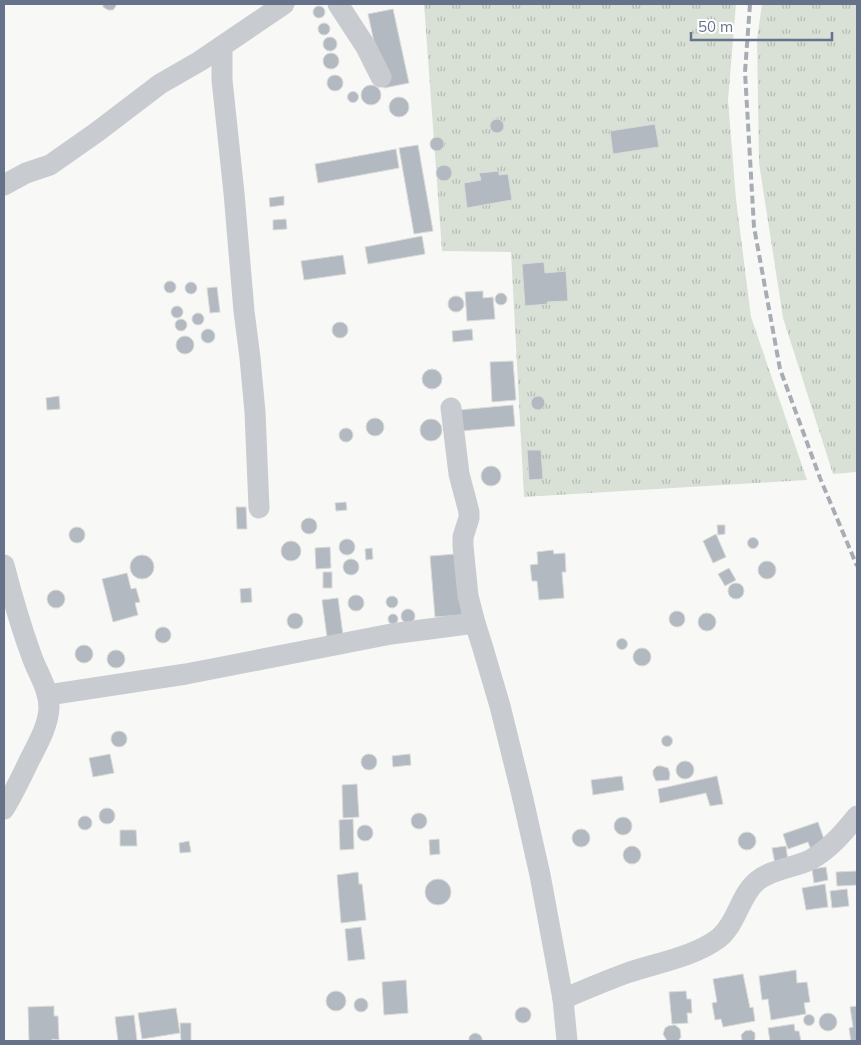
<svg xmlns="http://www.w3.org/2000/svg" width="861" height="1045" font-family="Mulish,sans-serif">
<defs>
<pattern id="grass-tufts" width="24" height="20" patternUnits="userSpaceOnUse" patternTransform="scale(1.25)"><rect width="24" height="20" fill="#d9e1d7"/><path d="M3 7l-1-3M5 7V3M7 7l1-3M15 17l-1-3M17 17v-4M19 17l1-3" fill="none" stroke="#b4bbb4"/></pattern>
</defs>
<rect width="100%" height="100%" fill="#f8f9f6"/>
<g fill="url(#grass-tufts)">
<path d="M424,4H736L728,100L736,199L751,317L807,480L524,497L511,252L442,251Z"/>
<path d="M762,4H857V472L833,474L783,318L759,163L757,39Z"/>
</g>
<g fill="#b3b9c0" stroke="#dadbd8">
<path d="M103,4H116V6L113,10H108L103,7Z"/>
<circle cx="319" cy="12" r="6"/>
<path d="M393,9L409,83L384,88L368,14Z"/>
<circle cx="324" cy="29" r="6"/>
<circle cx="330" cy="44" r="7"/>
<circle cx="331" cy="61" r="8"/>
<circle cx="335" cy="83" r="8"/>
<circle cx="371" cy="95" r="10"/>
<circle cx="353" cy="97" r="5.5"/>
<circle cx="399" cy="107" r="10"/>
<circle cx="497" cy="126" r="7"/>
<path d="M655,124L659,147L613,154L610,131Z"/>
<circle cx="437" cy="144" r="7"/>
<path d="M418,145L433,231L414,234L399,148Z"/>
<path d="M396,149L399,168L318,183L315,164Z"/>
<circle cx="444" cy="173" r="8"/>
<path d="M499,171V175L508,174L512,200L467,208L464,183L481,180L479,173Z"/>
<path d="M284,196V205L270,207L269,198Z"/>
<path d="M286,219L287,229L273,230V220Z"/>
<path d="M422,236L425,254L368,264L365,247Z"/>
<path d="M343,255L346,274L304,280L301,261Z"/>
<path d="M544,262L545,273L566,271L568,301L547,302L548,304L525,306L522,264Z"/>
<circle cx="170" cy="287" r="6"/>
<circle cx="191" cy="288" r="6"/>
<path d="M217,287L220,312L210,313L207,288Z"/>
<path d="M483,291V298L493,297L495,319L467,321L465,292Z"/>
<circle cx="501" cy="299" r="6"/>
<circle cx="456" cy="304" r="8"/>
<circle cx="177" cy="312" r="6"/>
<circle cx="198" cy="319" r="6"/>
<circle cx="181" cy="325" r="6"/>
<circle cx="340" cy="330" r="8"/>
<circle cx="208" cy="336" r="7"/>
<path d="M472,329L473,340L453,342L452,331Z"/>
<circle cx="185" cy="345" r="9"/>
<path d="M513,361L516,400L492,402L490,362Z"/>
<circle cx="432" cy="379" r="10"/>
<circle cx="538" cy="403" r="7"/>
<path d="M59,396L60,409L47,410L46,398Z"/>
<path d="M513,405L515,426L461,431L459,410Z"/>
<circle cx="375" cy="427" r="9"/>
<circle cx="431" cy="430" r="11"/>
<circle cx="346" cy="435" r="7"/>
<path d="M527,450H541L543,479L529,480Z"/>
<circle cx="491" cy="476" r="10"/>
<path d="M346,502L347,510L336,511L335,503Z"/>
<path d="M236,507H246L247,529H237Z"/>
<circle cx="309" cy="526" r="8"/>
<path d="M717,525H725V534L718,535Z"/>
<circle cx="77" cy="535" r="8"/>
<path d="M716,534L726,557L713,563L703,541Z"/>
<circle cx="753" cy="543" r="5.5"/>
<circle cx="347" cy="547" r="8"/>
<circle cx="291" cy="551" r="10"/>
<path d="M330,547L331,568L316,569L315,548Z"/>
<path d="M372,548L373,559L366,560L365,549Z"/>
<path d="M553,550L554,554L565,553L566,572H562L564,598L539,600L537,581H532L530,565L538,564L537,552Z"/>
<path d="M456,554L462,615L435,617L430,556Z"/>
<circle cx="142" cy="567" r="12"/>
<circle cx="351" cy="567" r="8"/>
<circle cx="767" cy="570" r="9"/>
<path d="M729,568L736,580L725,586L718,574Z"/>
<rect x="323" y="572" width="9" height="16"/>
<path d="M127,573L131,589L136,588L140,602L135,603L138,615L113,622L102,579Z"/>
<circle cx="736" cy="591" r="8"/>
<path d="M251,588L252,602L241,603L240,589Z"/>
<circle cx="56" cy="599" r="9"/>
<circle cx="356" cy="603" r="8"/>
<circle cx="392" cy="602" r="6"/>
<path d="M338,598L343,635L327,637L322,600Z"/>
<circle cx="408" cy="616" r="7"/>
<circle cx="677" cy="619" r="8"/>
<circle cx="707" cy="622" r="9"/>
<circle cx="295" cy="621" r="8"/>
<circle cx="393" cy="619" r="5"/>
<circle cx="163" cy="635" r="8"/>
<circle cx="622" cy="644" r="5.5"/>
<circle cx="84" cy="654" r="9"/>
<circle cx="642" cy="657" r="9"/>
<circle cx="116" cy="659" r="9"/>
<circle cx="119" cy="739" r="8"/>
<circle cx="667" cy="741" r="5.5"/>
<path d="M110,754L114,773L93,777L89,758Z"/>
<path d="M410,754L411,765L393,767L392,756Z"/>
<circle cx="369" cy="762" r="8"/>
<circle cx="685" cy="770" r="9"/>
<path d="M657,766H661L668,768L670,774L669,780L656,781L653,775V770Z"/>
<path d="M622,776L624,790L593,795L591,780Z"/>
<path d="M717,776L723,804L710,806L706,793L660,803L658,789Z"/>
<path d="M357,784L359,817L343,818L342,785Z"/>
<circle cx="107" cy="816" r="8"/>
<circle cx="419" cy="821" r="8"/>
<circle cx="85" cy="823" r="7"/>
<circle cx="623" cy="826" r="9"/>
<path d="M353,819L354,849L340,850L339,820Z"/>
<path d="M818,822L826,845L811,850L808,842L788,849L783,834Z"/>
<circle cx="365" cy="833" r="8"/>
<circle cx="581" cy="838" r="9"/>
<path d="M120,830H136L137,846H120Z"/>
<circle cx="747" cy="841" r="9"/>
<path d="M439,839L440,854L430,855L429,840Z"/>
<path d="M189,841L191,852L180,853L179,843Z"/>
<path d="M786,846L788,862L775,864L772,848Z"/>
<circle cx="632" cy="855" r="9"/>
<path d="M826,867L828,880L814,883L812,869Z"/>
<path d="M857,871V885L837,886L836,872Z"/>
<path d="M358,872L359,884H362L366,920L341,923L337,875Z"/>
<circle cx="438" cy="892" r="13"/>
<path d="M825,884L828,907L806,910L802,888Z"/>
<path d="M847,889L849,906L832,908L830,891Z"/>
<path d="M361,927L365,959L348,961L345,929Z"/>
<path d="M796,970L797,983L807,982L810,1002L804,1003L806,1014L771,1020L768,999L762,1000L759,976Z"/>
<path d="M743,974L750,1008L753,1007L755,1021L723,1027L721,1019L715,1020L712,1003L717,1002L713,979Z"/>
<path d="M406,980L408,1013L384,1015L382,982Z"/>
<path d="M686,991L687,999H691L692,1013H687L688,1023L672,1024L669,992Z"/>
<circle cx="336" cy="1001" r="10"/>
<circle cx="361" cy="1005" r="7"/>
<path d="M54,1006V1016H58L59,1040L52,1039V1041H29L28,1007Z"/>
<path d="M857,1006V1041H851L849,1028L853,1027L850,1007Z"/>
<circle cx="523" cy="1015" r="8"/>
<path d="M176,1008L180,1033L142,1039L138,1013Z"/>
<circle cx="828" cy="1022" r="9"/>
<circle cx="809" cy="1020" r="5.5"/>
<path d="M134,1015L137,1041H118L115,1017Z"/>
<path d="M180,1023H191V1041H181Z"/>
<path d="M794,1024L795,1031H799L801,1041H770L768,1028Z"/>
<path d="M675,1025L680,1029L681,1037L678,1041H667L663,1034L665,1028L668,1026Z"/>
<path d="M751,1030L755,1033V1039L753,1041H743L742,1040L741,1035L745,1031Z"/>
<path d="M476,1033L480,1035L482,1038V1041H469V1037L472,1034Z"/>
</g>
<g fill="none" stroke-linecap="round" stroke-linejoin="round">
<g stroke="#c8cbcf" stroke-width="21">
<path d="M338,4L366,47L381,77"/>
<path d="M222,46V80L234,193L244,311L250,358L255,412L259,508"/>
<path d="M4,185L26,173L50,165L97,132L160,84L200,61L284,4"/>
<path d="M451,408L459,474L469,512V518L463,537V546L468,596L475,623L482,645L500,706L522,795L540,875L563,999L567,1041"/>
<path d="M4,565C12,596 21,627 32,657C38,674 49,689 49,708C48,727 37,745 29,761C21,778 13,794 4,809"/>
<path d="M48,695L186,674L391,634L475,623"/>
<path d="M563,999C584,990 605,981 627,973C656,963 694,957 719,938C737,923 740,895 757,881C772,869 793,868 810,860C829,850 844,832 857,816"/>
</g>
<path stroke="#a8acb4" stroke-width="4" stroke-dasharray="8 4" stroke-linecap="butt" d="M750,4L745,72L754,227L780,369L820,478L857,566"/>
</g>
<rect width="861" height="1045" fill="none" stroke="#657289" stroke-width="10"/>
<path d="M691 32v8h141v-8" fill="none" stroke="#657289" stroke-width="2.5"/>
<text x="698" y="32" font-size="15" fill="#657289" stroke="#ffffff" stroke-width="4" paint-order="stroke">50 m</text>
</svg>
